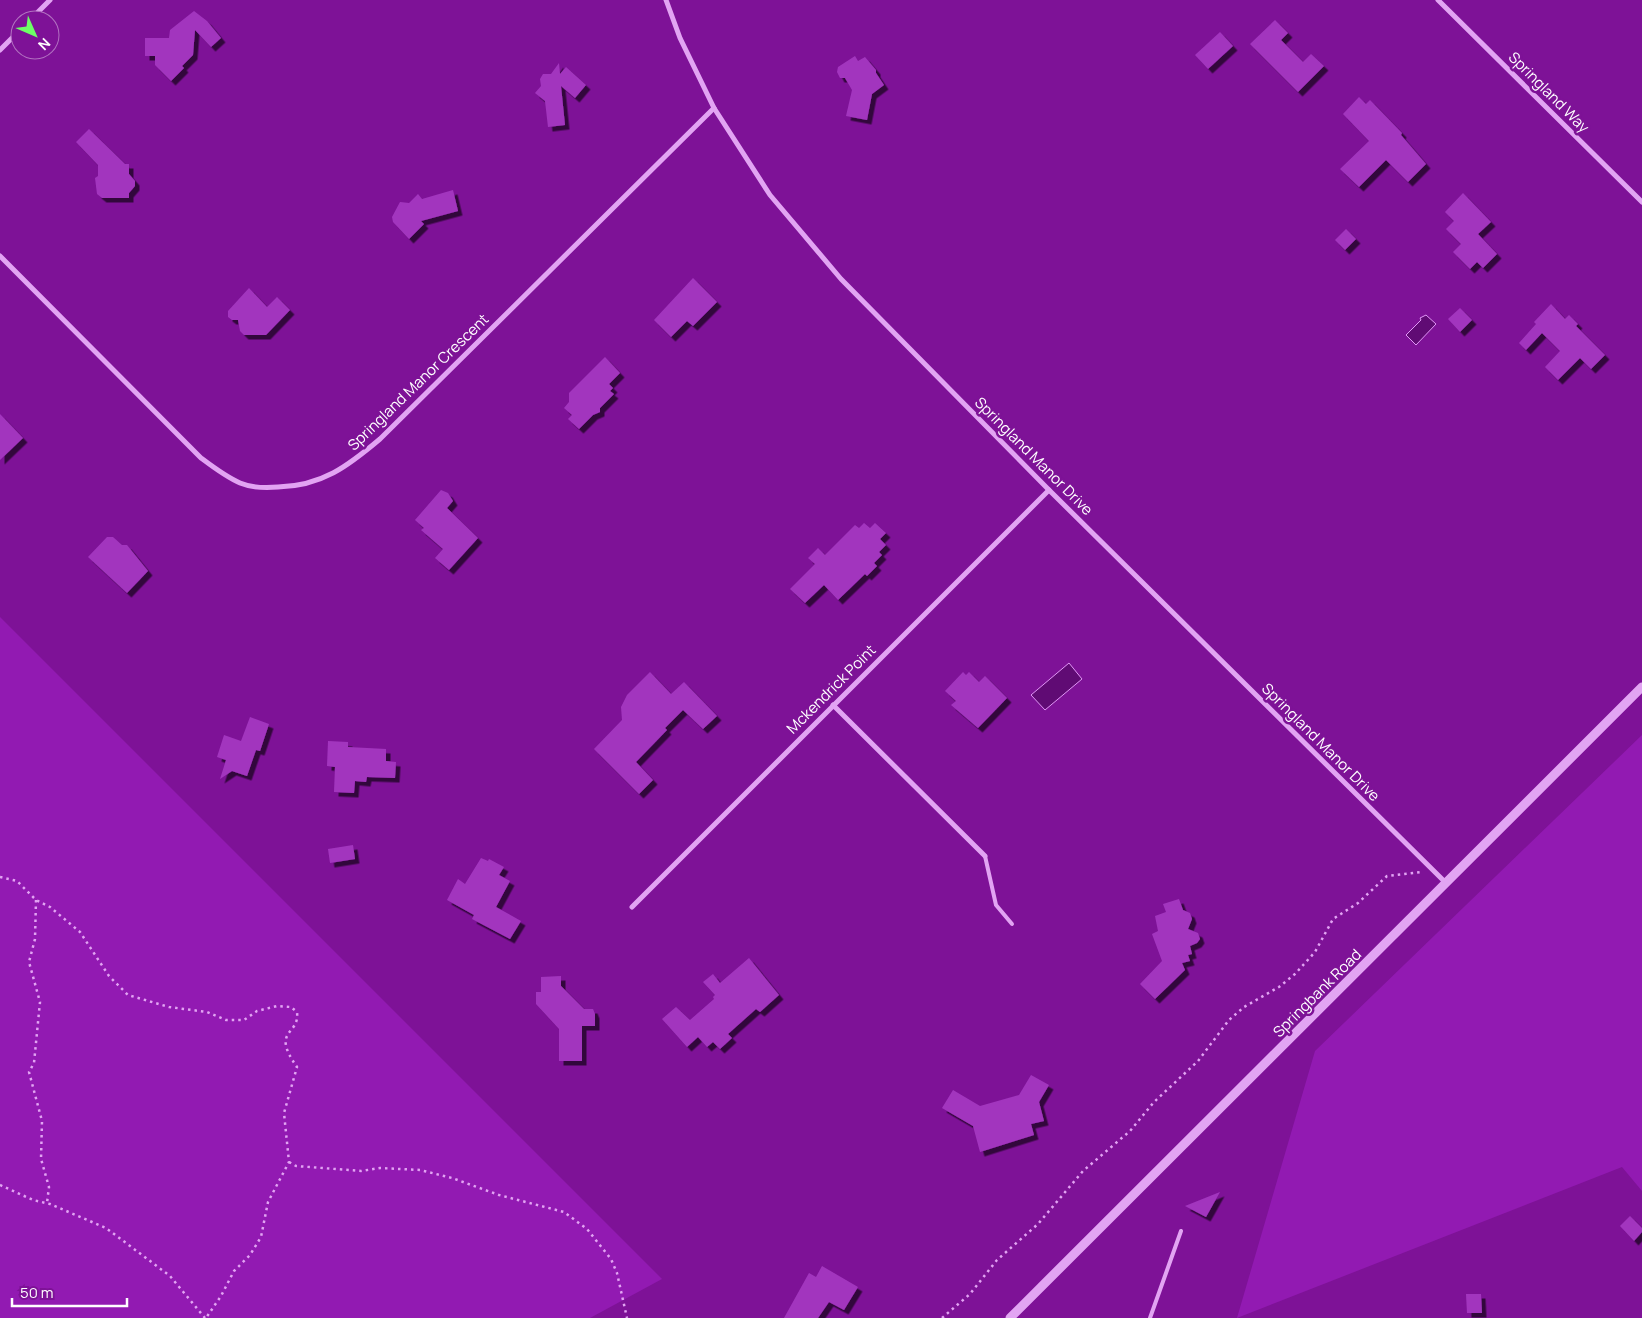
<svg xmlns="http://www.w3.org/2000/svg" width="1642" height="1318" font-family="Manrope,sans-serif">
<defs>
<filter id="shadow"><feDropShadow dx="4.5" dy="4.5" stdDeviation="0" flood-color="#0009"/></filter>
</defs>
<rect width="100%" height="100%" fill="#7e1297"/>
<g fill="#921ab2">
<path d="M0,617L662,1279L590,1318H0Z"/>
<path d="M1642,735V1191L1622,1167L1237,1318L1315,1051Z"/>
</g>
<g fill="#600b74" stroke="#e196f6">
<path d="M1426,315L1436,324L1416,345L1406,335L1421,320L1420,318Z"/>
<path d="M1069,663L1082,679L1045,710L1031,695Z"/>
</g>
<g fill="#a236be" filter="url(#shadow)">
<path d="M194,11L207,21L221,38L211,47L195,30L193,55L182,66L184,68L171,81L155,65V56H145V38H169L170,30Z"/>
<path d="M1275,20L1288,33L1281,40L1303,62L1311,54L1324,66L1298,92L1250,44Z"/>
<path d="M1220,32L1233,46L1208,69L1195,55Z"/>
<path d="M855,56L858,61L865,57L876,70V73L884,85L872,94L867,120L846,116L852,90L845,78H840L837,72L838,67Z"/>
<path d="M559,63L560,74L566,67L586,85L575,98L561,86L565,125L548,127L545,101L535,93L541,86L540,79L543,74H551Z"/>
<path d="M1359,97L1366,104L1370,100L1402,133L1401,135L1426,164L1408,182L1386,160L1359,187L1340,169L1369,141L1343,114Z"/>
<path d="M89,129L125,164H129V174L135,181V186L129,193V198H102L97,194L95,178L98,176V165L76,142Z"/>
<path d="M453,190L458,211L421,221L424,224L409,239L393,222L392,217L400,202L409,203L418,194L422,199Z"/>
<path d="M1463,193L1491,222L1478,234L1497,254L1483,268L1477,262L1470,269L1453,252L1461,244L1446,229L1454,221L1445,212Z"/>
<path d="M1346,229L1356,239L1345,250L1335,240Z"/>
<path d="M693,278L717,302L693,326L687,321L671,337L654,320Z"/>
<path d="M249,288L267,307L277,297L290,310L266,335H244L240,331L238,320H232L228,317V311Z"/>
<path d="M1551,304L1565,319L1569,315L1578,324L1576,326L1605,355L1591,369L1580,358L1558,380L1545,367L1560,351L1542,333L1526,350L1519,343L1536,324L1534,322Z"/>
<path d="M1460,308L1472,320L1460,332L1448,319Z"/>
<path d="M605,357L620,373L609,384L613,388L610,391L614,394L600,408V412L593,415L579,429L568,419L572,415L564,408L569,402V393Z"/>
<path d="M0,414L23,438L0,460Z"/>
<path d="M441,490L448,493L453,501L447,508L478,538L449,570L435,558L443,549L421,530L424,528L415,520Z"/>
<path d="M864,523L870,528L875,523L886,533L880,539L886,545L879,552L882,555L874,563L877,566L867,576L865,574L838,600L824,585L805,603L790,589L815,564L808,558L818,548L825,555L855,525L859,528Z"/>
<path d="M107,537H113L122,545H127L148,571L127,593L88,557Z"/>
<path d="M650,672L671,694L684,682L717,716L703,729L683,710L665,728L667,730L636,762L653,780L639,794L594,749L622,720L621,707L627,695Z"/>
<path d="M963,672L966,675L969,672L979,682L985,676L1007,698L978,728L951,705L956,701L945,691Z"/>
<path d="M250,717L269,724L260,751L256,750L247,776L232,771L220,779L226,760L217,757L224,735L241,741Z"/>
<path d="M328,741L348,742V747L386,749V761L396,762L395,778L367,777L366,782L355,781L354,793L334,792L335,767L327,766Z"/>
<path d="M353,845L355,859L330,863L328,849Z"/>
<path d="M481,858L488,861L489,859L504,867L499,875L510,881L496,907L521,921L510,939L472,919L474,915L447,900L458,879L465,884Z"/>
<path d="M1179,899L1183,910L1190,913L1192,919L1188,929L1198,933L1200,939L1197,943L1190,946L1192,954L1188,955L1190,961L1182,963L1185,970L1155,999L1140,984L1162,961L1152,934L1158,931L1155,916L1166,912L1163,904Z"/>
<path d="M749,958L779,995L760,1012L756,1009L728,1034L732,1038L720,1049L713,1042L707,1047L698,1037L687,1047L662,1019L676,1007L690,1020L714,999L713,997L715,995L703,982L713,974L720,983Z"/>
<path d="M561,976V986L584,1009H593L595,1014V1026H582V1061H559V1029L536,1004V992H541V977Z"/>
<path d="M1031,1075L1049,1085L1039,1102L1044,1121L1031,1124L1034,1135L980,1152L973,1126L942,1108L953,1090L980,1106L1019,1095Z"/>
<path d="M1220,1192L1206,1217L1185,1206Z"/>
<path d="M1630,1216L1642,1228V1232L1634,1241L1620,1226Z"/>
<path d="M822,1266L858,1287L844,1310L829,1302L818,1318H784L809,1273L816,1277Z"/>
<path d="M1466,1294H1481L1482,1313H1467Z"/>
</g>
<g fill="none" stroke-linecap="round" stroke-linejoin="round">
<g stroke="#e2a4f3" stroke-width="2.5" stroke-dasharray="2.5 4" stroke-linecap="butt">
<path d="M0,877L17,881L36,900L50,907L80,932L109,976L128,995L169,1007L207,1012L226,1020H244L257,1011L277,1006L291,1007L297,1012C300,1036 270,1029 297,1067L284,1113L289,1162L268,1202L261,1237L250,1255L234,1271L221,1296L206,1318"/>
<path d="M36,900L35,939L29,962L40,1002L34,1063L29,1072L42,1121L41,1159L49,1187L47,1203"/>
<path d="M289,1162L296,1166L361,1171L380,1168L420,1170L452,1178L499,1195L564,1212L587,1229L611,1259L617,1273L627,1318"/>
<path d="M0,1185L33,1200L50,1204L106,1228L170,1276L205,1318"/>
<path d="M942,1318L970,1294L997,1260L1038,1224L1083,1171L1130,1131L1154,1102L1198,1061L1229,1020L1244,1007L1279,987L1295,974L1315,952L1333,919L1358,903L1387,876L1422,872"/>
</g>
<g stroke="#e2a4f3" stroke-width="4">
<path d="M985,856L996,905L1012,924"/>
<path d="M1150,1318L1181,1231"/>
</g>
<g stroke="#e2a4f3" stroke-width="5">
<path d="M666,0L680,38L714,108L770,195L841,279L1049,490L1446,883"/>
<path d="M1438,0L1642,202"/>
<path d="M30,20L50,0"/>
<path d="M0,50L20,30"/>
<path d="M0,256L201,458C213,467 226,477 240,483C252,488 266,488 278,487C322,486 348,466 380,439L714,108"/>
<path d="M833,705L985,856"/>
<path d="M632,907L1049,490"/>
</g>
<path stroke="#e2a4f3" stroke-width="9" d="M1010,1318L1642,687"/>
</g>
<g text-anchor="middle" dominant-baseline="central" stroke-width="5" stroke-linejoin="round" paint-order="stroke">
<g font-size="15" fill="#fff" stroke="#7e1297">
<text transform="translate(1549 92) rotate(45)">Springland Way</text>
<text transform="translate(418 382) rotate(-44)">Springland Manor Crescent</text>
<text transform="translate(1034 456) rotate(45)">Springland Manor Drive</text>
<text transform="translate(831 689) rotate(-45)">Mckendrick Point</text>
<text transform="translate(1321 742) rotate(45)">Springland Manor Drive</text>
<text transform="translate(1317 993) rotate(-45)">Springbank Road</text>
</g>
</g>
<g transform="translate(35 35) rotate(135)"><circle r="24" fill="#7e1297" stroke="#b271c1"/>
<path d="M0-4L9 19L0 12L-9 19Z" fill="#6dff66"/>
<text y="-8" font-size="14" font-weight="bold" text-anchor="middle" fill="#ffffff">N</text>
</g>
<path d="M12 1298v8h115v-8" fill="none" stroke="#ffffff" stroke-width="2.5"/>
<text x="20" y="1298" font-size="15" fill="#ffffff" stroke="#7e1297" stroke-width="4" paint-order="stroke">50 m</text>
</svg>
